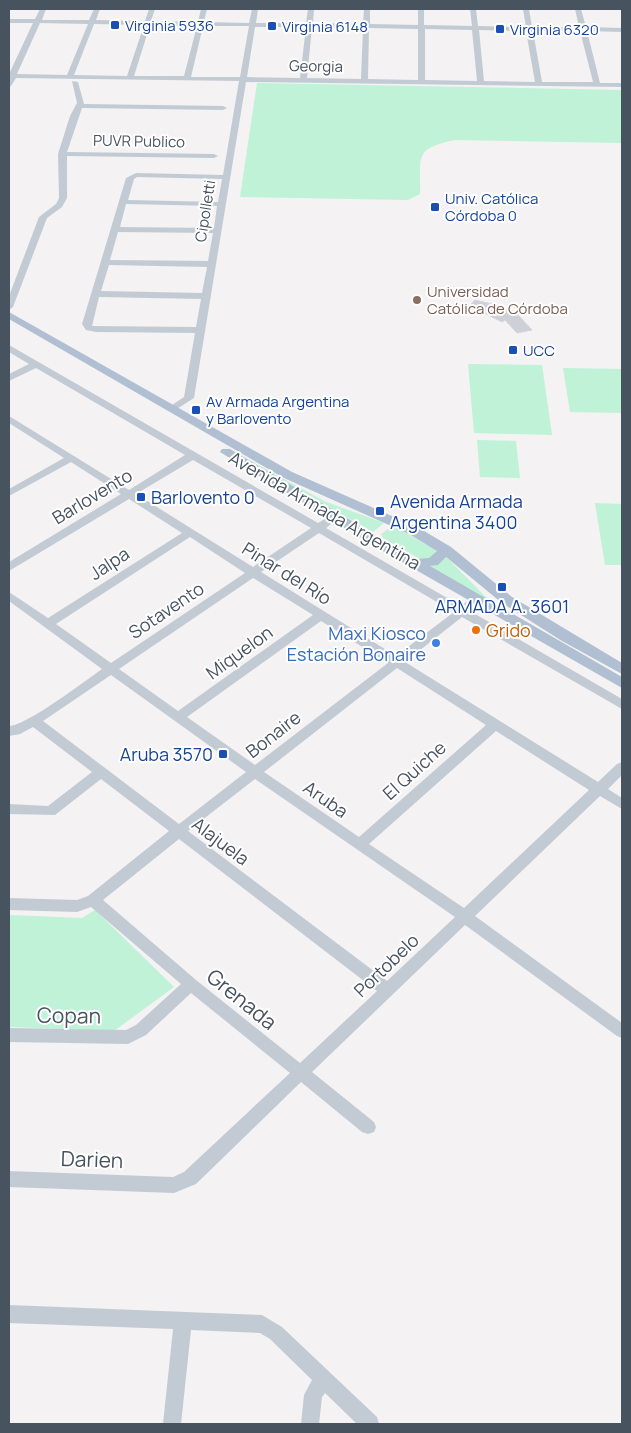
<svg xmlns="http://www.w3.org/2000/svg" width="631" height="1433" font-family="Manrope,sans-serif">
<rect width="100%" height="100%" fill="#f4f2f2"/>
<g fill="#bff2d7">
<path d="M257,83L622,90V143L455,140C413,149 421,156 420,194L408,200L240,197Z"/>
<path d="M468,364L542,365L552,435L474,433Z"/>
<path d="M563,368L622,369V413L570,412Z"/>
<path d="M477,440L516,441L520,478L480,477Z"/>
<path d="M224,446L324,501L384,523L373,532L266,473Z"/>
<path d="M595,503L622,504V565H605Z"/>
<path d="M397,528L436,550L438,555L431,561L422,560L384,539L381,534L388,529Z"/>
<path d="M446,557L491,602L429,567Z"/>
<path d="M95,910L174,987L114,1031L9,1027V915L82,918Z"/>
</g>
<path fill="#cdd0d6" stroke="#d5d7dd" d="M475,300L500,306L519,316L532,330L517,333L505,320L502,322L482,312L468,308Z"/>
<g fill="none" stroke-linecap="round" stroke-linejoin="round">
<g fill="#c2cbd4" fill-rule="evenodd">
<path d="M40,9H46L42,20H89L94,9H100L96,20L145,21L149,9H155L151,21L198,22L201,9H207L204,22L249,23L252,9H258L256,23H306L308,9H314L313,23L363,24L364,9H370V24L418,25V9H424V25L472,26L470,9H476L478,26L526,27L523,9H529L532,27H579L575,9H581L586,27L622,28V32L587,31L600,83H622V87L246,82L194,398L172,412L169,411V407L184,397L195,333L96,332L86,330L82,324L126,178L136,173L223,175L239,81L16,78L11,86L9,87V74L33,23H9V19H35ZM40,23L88,24L67,75L17,74ZM94,24L144,25L127,76L74,75ZM150,25L197,26L184,76H134ZM203,26H249L240,77H191ZM255,27H306L300,78L247,77ZM312,27L363,28L361,79L307,78ZM369,28L418,29V80L368,79ZM425,29L472,30L477,81L425,80ZM479,30L526,31L535,82L484,81ZM533,31H580L593,82H542ZM137,177L222,179L218,202L128,200L134,179ZM126,204L217,206L214,228L120,227ZM118,232L213,233L208,261L110,260ZM109,265L207,267L202,293L101,291ZM99,297L201,299L196,327L92,326Z"/>
<path d="M72,81L78,82L84,104L223,106L227,108L223,110L82,108L67,152L214,154L218,156L214,158L67,156V198L62,207L47,218L13,307L9,310V296L39,217L56,204L59,198L58,154L70,116L77,103Z"/>
<path d="M9,345L318,523L331,515H339L340,517L326,528L461,606L473,597H481L483,600L470,611L622,699V709L462,617L405,662L598,782L617,764L622,762V775L608,789L622,798V809L600,796L475,916L622,1023V1038L617,1036L465,925L312,1072L374,1122L376,1127L374,1132L368,1134L362,1132L301,1082L196,1184L174,1193L9,1187V1171L173,1177L184,1172L290,1073L191,993L146,1035L128,1044L9,1042V1028L126,1030L136,1025L181,984L91,907L77,912L9,910V898L77,900L88,896L169,831L101,779L55,815L9,814V804L48,806L92,772L33,727L20,734L9,736V726C26,726 85,681 102,669L9,601V592L48,618L182,533L129,499L9,571V562L121,494L71,462L9,496V489L64,458L9,423V416L129,490L185,455L36,368L9,381V374L29,364L9,352ZM193,460L311,528L253,567L136,494ZM319,533L454,612L396,656L261,572ZM190,537L245,573L111,663L56,624ZM253,578L313,615L178,711L119,669ZM321,621L388,663L255,765L187,717ZM397,668L486,725L359,837L264,772ZM111,675L246,772L179,824L43,721ZM496,731L589,790L464,908L369,844ZM255,779L455,917L387,981L188,831ZM179,839L377,991L300,1063L196,980L103,900Z"/>
<path d="M9,1305L262,1315L282,1327L377,1417L379,1424H357L325,1393L322,1397L319,1424H301L304,1395L312,1380L270,1339L260,1333L191,1330L181,1424H163L173,1329L9,1323Z"/>
</g>
<path fill="#b0bfd1" fill-rule="evenodd" d="M9,312L292,472L419,528L451,547L512,597L622,663V674L562,641L502,603L446,557L438,565L430,566L622,677V688L374,546L220,452L222,449H230L416,559L429,558L437,551L409,534L284,478L9,319Z"/>
</g>
<g fill="#1a4fb4" stroke="#fff" stroke-width="2">
<rect x="110" y="20" width="10" height="10" rx="2.5"/>
<rect x="267" y="21" width="10" height="10" rx="2.5"/>
<rect x="495" y="24" width="10" height="10" rx="2.5"/>
<rect x="430" y="202" width="10" height="10" rx="2.5"/>
<rect x="508" y="345" width="10" height="10" rx="2.5"/>
<rect x="191" y="405" width="10" height="10" rx="2.5"/>
<rect x="136" y="492" width="10" height="10" rx="2.5"/>
<rect x="375" y="506" width="10" height="10" rx="2.5"/>
<rect x="497" y="582" width="10" height="10" rx="2.5"/>
<rect x="218" y="749" width="10" height="10" rx="2.5"/>
</g>
<circle fill="#8d6e63" stroke="#fff" stroke-width="2" cx="417" cy="300" r="5"/>
<circle fill="#e8710a" stroke="#fff" stroke-width="2" cx="476" cy="630" r="5"/>
<circle fill="#3f7fe0" stroke="#fff" stroke-width="2" cx="436" cy="643" r="5"/>
<g text-anchor="middle" dominant-baseline="central" stroke-width="4" stroke-linejoin="round" paint-order="stroke">
<g font-size="15" fill="#164399" stroke="#fff" text-anchor="start">
<text x="125" y="25">Virginia 5936</text>
<text x="282" y="26">Virginia 6148</text>
<text x="510" y="29">Virginia 6320</text>
<text x="445" y="198">Univ. Católica<tspan x="445" dy="17">Córdoba 0</tspan></text>
<text x="523" y="350">UCC</text>
<text x="206" y="401">Av Armada Argentina<tspan x="206" dy="17">y Barlovento</tspan></text>
</g>
<g font-size="15" fill="#485360" stroke="#fff">
<text transform="translate(316 66) rotate(1)">Georgia</text>
<text transform="translate(139 141) rotate(1)">PUVR Publico</text>
<text transform="translate(205 211) rotate(-81)">Cipolletti</text>
</g>
<g font-size="15" fill="#785e54" stroke="#fff" text-anchor="start">
<text x="427" y="291">Universidad<tspan x="427" dy="17">Católica de Córdoba</tspan></text>
</g>
<g font-size="18" fill="#485360" stroke="#fff">
<text transform="translate(92 496) rotate(-31)">Barlovento</text>
<text transform="translate(325 510) rotate(30)">Avenida Armada Argentina</text>
<text transform="translate(109 563) rotate(-33)">Jalpa</text>
<text transform="translate(287 573) rotate(32)">Pinar del Río</text>
<text transform="translate(166 610) rotate(-34)">Sotavento</text>
<text transform="translate(239 652) rotate(-36)">Miquelon</text>
<text transform="translate(273 734) rotate(-38)">Bonaire</text>
<text transform="translate(414 770) rotate(-42)">El Quiche</text>
<text transform="translate(326 799) rotate(35)">Aruba</text>
<text transform="translate(221 841) rotate(37)">Alajuela</text>
<text transform="translate(386 965) rotate(-44)">Portobelo</text>
</g>
<g font-size="18" fill="#164399" stroke="#fff" text-anchor="start">
<text x="151" y="497">Barlovento 0</text>
<text x="390" y="501">Avenida Armada<tspan x="390" dy="21">Argentina 3400</tspan></text>
<text x="502" y="606" text-anchor="middle">ARMADA A. 3601</text>
<text x="213" y="754" text-anchor="end">Aruba 3570</text>
</g>
<g font-size="18" fill="#c56008" stroke="#fff" text-anchor="start">
<text x="486" y="630">Grido</text>
</g>
<g font-size="18" fill="#366cbe" stroke="#fff" text-anchor="end">
<text x="426" y="633">Maxi Kiosco<tspan x="426" dy="21">Estación Bonaire</tspan></text>
</g>
<g font-size="21" fill="#485360" stroke="#fff">
<text transform="translate(242 999) rotate(39)">Grenada</text>
<text transform="translate(69 1015) rotate(1)">Copan</text>
<text transform="translate(92 1159) rotate(2)">Darien</text>
</g>
</g>
<rect width="631" height="1433" fill="none" stroke="#485360" stroke-width="20"/>
</svg>
